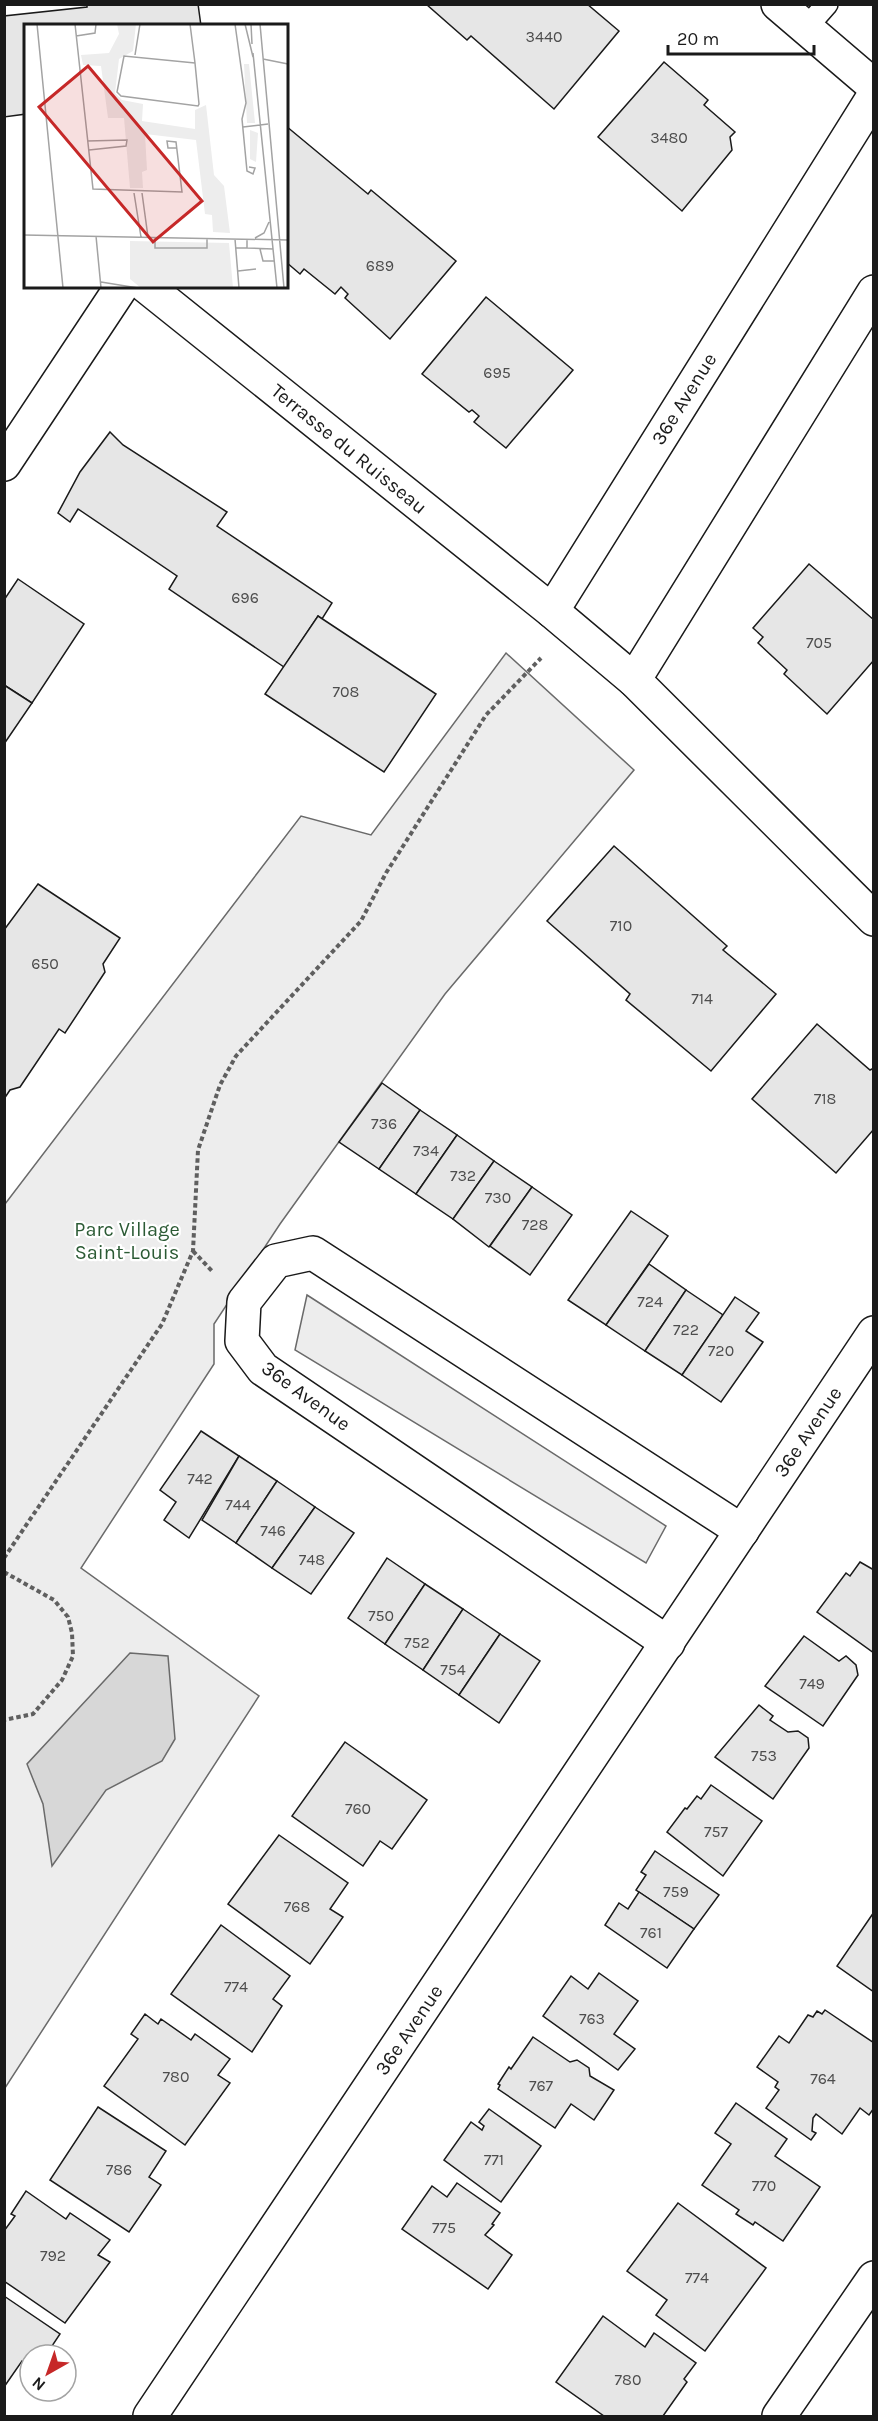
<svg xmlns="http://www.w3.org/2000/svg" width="878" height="2421" font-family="Karla,sans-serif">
<rect width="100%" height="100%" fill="#fff"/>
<g fill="#ededed" stroke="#6a6a6a" stroke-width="1.5">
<path d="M506,653L634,770L445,994L280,1224L214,1324V1364L81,1568L259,1696L5,2088V1204L301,816L371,835Z"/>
<path d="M307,1295L666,1526L646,1563L295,1350Z"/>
</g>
<path fill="#d7d7d7" stroke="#6a6a6a" stroke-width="1.5" d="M130,1653L168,1656L175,1739L162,1761L106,1790L52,1866L43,1804L27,1764Z"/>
<g fill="#e6e6e6" stroke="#1a1a1a" stroke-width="1.5">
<path d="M87,4H198L201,26H26V114L4,117V16L87,7Z"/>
<path d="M426,4H587L619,31L554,109L471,36L467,40Z"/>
<path d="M664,62L708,100L704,105L735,132L730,137L732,150L682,211L598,137Z"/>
<path d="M286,126L368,194L371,190L456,261L390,339L345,298L348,294L341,287L335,294L304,269L300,274L286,262Z"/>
<path d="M486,297L573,370L506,448L474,422L479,416L472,410L469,412L422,374Z"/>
<path d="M110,432L123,445L227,512L217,526L332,603L322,619L318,616L284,667L169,589L177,576L78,509L70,522L58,513L80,472Z"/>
<path d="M809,564L874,620V660L827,714L784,674L787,670L758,643L763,637L753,628Z"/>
<path d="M18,579L84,624L32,703L4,685V600Z"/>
<path d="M318,616L436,694L384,772L265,694Z"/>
<path d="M4,685L32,703L4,744Z"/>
<path d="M614,846L727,946L723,950L776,994L711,1071L626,1000L630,994L547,921Z"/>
<path d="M38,884L120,938L103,964L105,972L65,1033L59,1029L20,1087L10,1090L4,1099V930Z"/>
<path d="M817,1024L870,1070L874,1068V1129L836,1173L752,1099Z"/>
<path d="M382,1083L420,1110L379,1169L339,1142Z"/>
<path d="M420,1110L457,1135L416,1194L379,1169Z"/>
<path d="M457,1135L494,1161L453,1219L416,1194Z"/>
<path d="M494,1161L532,1187L489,1247L453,1219Z"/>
<path d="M532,1187L572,1215L530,1275L490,1246Z"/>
<path d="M631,1211L668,1236L606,1325L568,1300Z"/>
<path d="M649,1264L686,1290L645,1351L606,1325Z"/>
<path d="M686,1290L723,1315L682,1375L645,1351Z"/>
<path d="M735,1297L759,1313L746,1331L763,1342L721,1402L682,1375Z"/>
<path d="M201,1431L239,1456L189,1538L164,1520L176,1502L160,1490Z"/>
<path d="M239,1456L277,1481L236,1543L202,1520Z"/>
<path d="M277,1481L315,1507L272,1568L236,1543Z"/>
<path d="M315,1507L354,1533L311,1594L272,1568Z"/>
<path d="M387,1558L425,1584L385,1644L348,1618Z"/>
<path d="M860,1562L874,1570V1653L817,1612L846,1573L850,1576Z"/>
<path d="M425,1584L463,1609L423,1670L385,1644Z"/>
<path d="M463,1609L500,1634L459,1695L423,1670Z"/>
<path d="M500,1634L540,1661L499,1723L459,1695Z"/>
<path d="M804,1636L839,1661L846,1656L856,1665L858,1675L823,1726L765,1686Z"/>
<path d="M759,1705L773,1716L770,1720L788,1732L798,1731L808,1738L809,1748L773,1799L715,1757Z"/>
<path d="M345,1742L427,1800L392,1849L380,1841L363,1866L292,1816Z"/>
<path d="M711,1785L762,1821L723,1876L667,1832L685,1808L687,1809L697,1796L701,1799Z"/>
<path d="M279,1835L348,1883L330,1909L343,1917L310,1964L228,1904Z"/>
<path d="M655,1851L719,1895L694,1929L636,1890L646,1875L641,1872Z"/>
<path d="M639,1892L694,1929L667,1968L605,1925L619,1903L628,1909Z"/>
<path d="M874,1912V1992L837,1966Z"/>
<path d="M221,1925L290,1976L273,1999L282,2006L252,2052L171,1994Z"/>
<path d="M599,1973L638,2001L614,2034L635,2049L618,2070L543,2016L571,1976L588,1989Z"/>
<path d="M825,2010L874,2043V2108L869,2115L860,2108L842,2134L816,2114L813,2118L812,2131L816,2133L811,2140L766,2108L779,2090L775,2087L778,2082L757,2067L779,2036L789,2043L808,2015L813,2017L817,2011L822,2014Z"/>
<path d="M145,2014L158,2024L161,2019L191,2040L195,2034L230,2059L218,2075L230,2083L185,2145L104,2086L138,2039L131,2034Z"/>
<path d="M533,2037L570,2062L577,2060L589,2068L590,2076L614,2090L594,2120L571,2104L555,2128L498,2089L500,2085L498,2084L509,2067L511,2069Z"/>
<path d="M736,2103L787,2139L775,2156L820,2187L783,2241L755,2222L753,2225L736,2214L739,2210L702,2185L731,2144L715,2133Z"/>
<path d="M98,2107L166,2151L149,2177L161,2185L129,2232L50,2180Z"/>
<path d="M489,2109L541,2146L501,2202L444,2160L471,2122L482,2130L484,2126L479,2122Z"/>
<path d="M457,2183L500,2213L492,2224L494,2225L485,2235L512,2255L488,2289L402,2229L432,2186L447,2197Z"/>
<path d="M26,2191L66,2219L70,2213L110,2240L98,2255L110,2262L65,2323L4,2281V2231L15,2216L11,2214Z"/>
<path d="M678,2203L766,2268L705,2351L656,2315L667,2300L627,2271Z"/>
<path d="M4,2296L60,2334L46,2355H30V2367L22,2361L4,2387Z"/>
<path d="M603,2316L645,2347L654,2333L696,2363L684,2379L687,2382L663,2416H604L556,2382Z"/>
</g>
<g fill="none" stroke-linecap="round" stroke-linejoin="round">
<g stroke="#1a1a1a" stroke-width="24">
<path id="lane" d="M805,29L827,4"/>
</g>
<g stroke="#1a1a1a" stroke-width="36">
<g id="street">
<path d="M146,286L552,611L634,680L874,919"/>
<path d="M4,464L122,286"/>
<path d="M552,611L874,96"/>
<path d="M634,680L874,292"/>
<path d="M668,1643L263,1369L242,1341L244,1302L276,1261L313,1253L742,1531"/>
<path d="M150,2416L874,1333"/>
<path d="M779,2416L874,2278"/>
</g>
</g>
<g stroke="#1a1a1a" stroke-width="36">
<path id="secondary" d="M778,4L874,86"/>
</g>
<g stroke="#5f5f5f" stroke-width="4" stroke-dasharray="4.5 3" stroke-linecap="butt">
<path d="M193,1251L213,1272"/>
<path d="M4,1558L162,1324L193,1251L198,1150L220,1085L236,1056L361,921L386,873L486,715L541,658"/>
<path d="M4,1572L54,1600L68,1617L72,1633L73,1656L62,1680L33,1714L4,1720"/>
</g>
<use href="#lane" stroke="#fff" stroke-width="21"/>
<use href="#street" stroke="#fff" stroke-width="33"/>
<use href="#secondary" stroke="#fff" stroke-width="33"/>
</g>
<g text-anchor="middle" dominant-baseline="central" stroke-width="4.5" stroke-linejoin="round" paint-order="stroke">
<g font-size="16" fill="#4d4d4d">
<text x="544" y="36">3440</text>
<text x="669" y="137">3480</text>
<text x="380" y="265">689</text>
<text x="497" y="372">695</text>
<text x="245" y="597">696</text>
<text x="819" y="642">705</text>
<text x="346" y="691">708</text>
<text x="621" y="925">710</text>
<text x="45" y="963">650</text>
<text x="702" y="998">714</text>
<text x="825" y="1098">718</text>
<text x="384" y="1123">736</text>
<text x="426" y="1150">734</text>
<text x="463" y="1175">732</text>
<text x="498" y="1197">730</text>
<text x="535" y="1224">728</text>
<text x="650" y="1301">724</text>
<text x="686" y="1329">722</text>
<text x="721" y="1350">720</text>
<text x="200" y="1478">742</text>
<text x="238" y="1504">744</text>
<text x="273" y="1530">746</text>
<text x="312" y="1559">748</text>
<text x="381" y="1615">750</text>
<text x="417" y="1642">752</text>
<text x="453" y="1669">754</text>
<text x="812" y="1683">749</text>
<text x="764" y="1755">753</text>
<text x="358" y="1808">760</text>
<text x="716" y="1831">757</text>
<text x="676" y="1891">759</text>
<text x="297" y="1906">768</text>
<text x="651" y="1932">761</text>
<text x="236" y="1986">774</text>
<text x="592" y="2018">763</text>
<text x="176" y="2076">780</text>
<text x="823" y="2078">764</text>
<text x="541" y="2085">767</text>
<text x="494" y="2159">771</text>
<text x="119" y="2169">786</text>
<text x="764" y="2185">770</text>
<text x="444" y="2227">775</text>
<text x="53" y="2255">792</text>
<text x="697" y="2277">774</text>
<text x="628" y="2379">780</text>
</g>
<g font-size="20" fill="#1a1a1a" stroke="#fff">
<text transform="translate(684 399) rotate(-58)">36e Avenue</text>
<text transform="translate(349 449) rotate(39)">Terrasse du Ruisseau</text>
<text transform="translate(306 1396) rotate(36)">36e Avenue</text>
<text transform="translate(808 1432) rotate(-56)">36e Avenue</text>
<text transform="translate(409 2030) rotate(-56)">36e Avenue</text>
</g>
<g font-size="20" fill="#2b5a34" stroke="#fff">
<text x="127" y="1229">Parc Village<tspan x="127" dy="23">Saint-Louis</tspan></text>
</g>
</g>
<g transform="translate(24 24)">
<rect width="264" height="264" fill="#fff"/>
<path d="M93,0H112L109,27L95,35L91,69L98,76L119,80L118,97L171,105V86L182,81L190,151L200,162L206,209L189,208L188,191L181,190L172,116L121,110L123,146L118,148L119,164H106L100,94H84L77,42L59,41L57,31L85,29L95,10ZM220,40H225L231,99H223ZM226,106L234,109L232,138L226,135ZM106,217L205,219L209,264H117L106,255Z" fill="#ededed"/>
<path fill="none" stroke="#a3a3a3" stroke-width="1.5" d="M13,0L39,264M51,0L69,165L158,168L152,118L143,117L144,124H153M166,0L171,39L175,80L174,82L97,72L93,68L100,32L171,39M211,0L222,79L218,95L223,147L229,150L231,144L225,143M221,0L229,33M227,0L228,20M236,0L260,264M52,12L71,9L72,0M229,29L253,264M111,31L116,0M239,35L264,40M219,103L244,100M63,117L103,116L102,122L65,126M110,169L117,213M118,169L124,213M0,211L264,216M72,212L77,264M131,213V224H183V214M231,214L240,209L245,198M211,215L215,264M211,224H223V215M223,224L249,225M236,225L239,237H250M214,247L232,245M77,258L114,264"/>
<path fill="#c62828" fill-opacity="0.15" stroke="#c62828" stroke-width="3" d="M64,42L178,177L129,218L15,83Z"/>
<rect width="264" height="264" fill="none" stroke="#1a1a1a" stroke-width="3"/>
</g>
<rect width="878" height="2421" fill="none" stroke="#1a1a1a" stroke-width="12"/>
<g transform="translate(48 2373) rotate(220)"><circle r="28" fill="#ffffff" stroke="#a3a3a3" stroke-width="1.5"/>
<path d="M0-4.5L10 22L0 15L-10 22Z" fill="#c62828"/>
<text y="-9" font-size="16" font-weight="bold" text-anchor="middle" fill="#1a1a1a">N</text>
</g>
<path d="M668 45v9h146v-9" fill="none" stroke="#1a1a1a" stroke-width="3"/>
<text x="677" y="45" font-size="18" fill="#1a1a1a" stroke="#ffffff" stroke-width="4.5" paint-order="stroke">20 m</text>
</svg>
